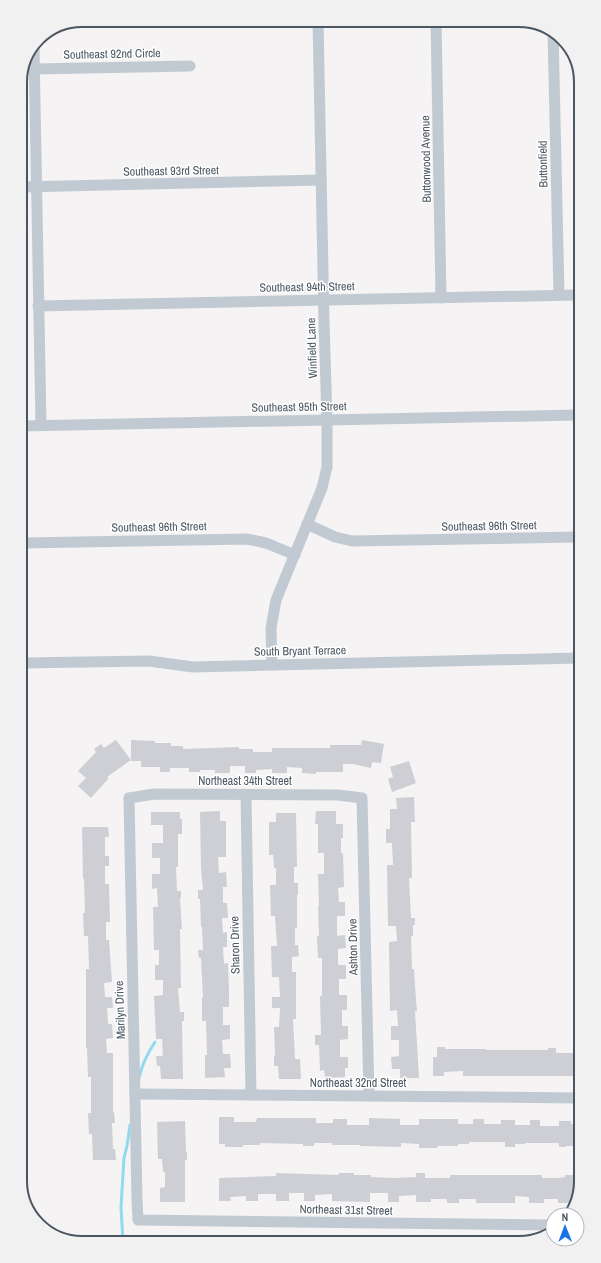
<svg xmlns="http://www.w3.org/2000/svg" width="601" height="1263" font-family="'Archivo Narrow',sans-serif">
<rect width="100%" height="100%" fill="#f5f3f3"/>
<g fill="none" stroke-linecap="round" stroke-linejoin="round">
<g stroke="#90daee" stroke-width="3">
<path d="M139,1078C142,1064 147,1054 155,1042"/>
<path d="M123,1242L121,1207L124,1158L127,1146L130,1125"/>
</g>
</g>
<g fill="#cdcfd5">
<path d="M116,740L131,760L107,777L109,778L91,798L78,786L86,778L78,771L96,752L94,749L101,744L104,748Z"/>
<path d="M131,740L155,741V743H171V746H183V749L239,747V749H253V752H272V748H330V745H361L362,740L384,744L381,763L372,762L371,768L353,764H343V772H316V774L302,773V768L287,767V773H272V769L256,770V773H245V766H230V773H215V770H200V772H189V768H170V772H160V767H141V761H131Z"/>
<path d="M409,761L416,783L392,792L388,779L393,777L390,767Z"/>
<path d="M414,797L415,822H411L412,878H409L411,918H415V925H413V936H411L412,969H414L416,1000L417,1011H415L419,1078H400V1069H392L391,1057L399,1056V1040H391V1026H398L397,1010L390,1011L389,942L397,941L396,926H388L387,865H393L392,843H386V829H390V809H397L396,798Z"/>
<path d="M220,811V821H226V857H218L219,873L226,872L227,887H223V903H227L228,918H222L223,933L227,932V947H223L224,964L228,963L229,989V1007H223V1025H230V1039L222,1040L223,1054H230L231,1068H224L225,1077L205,1078V1055H207L206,1021H202V997H203L201,958H199L198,950H203L202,927H201L200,899H198V890H203L201,868L200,812Z"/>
<path d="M316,811H336V824H343V838H341V853H343L344,887L338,888L339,902H345V916H337V936L345,935L346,948L338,949V965H346V979H339V995H347V1010H342V1026H348V1039L340,1040V1057H348V1068H345V1077L325,1078L324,1070L320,1071L319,1045H315V1035H321L320,996H322V958H318L317,936H319L318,906H319L318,874H324V853H318V824H315Z"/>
<path d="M151,812H180V819H182V834H178V867H176L177,891H181V898H180L182,929H180L181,988H178L180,1012H184V1021H182L183,1079H161L160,1066H157L156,1056H163L162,1039H156L154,996L163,995V980H155V965H159V950H154L153,907H158L157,888L152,889V874H160V858H152V843H163V825H151Z"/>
<path d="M276,813H296L297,867H294V883H298V895H297V928H295V945H298L299,956L292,957V972H296V1019H293L295,1059H300L301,1079H279L278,1066H274V1056H275L274,1027H279L280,1008H272V997H280L279,977H272L271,946H277L275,916H271L270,885H276V868H274L273,855H269V822H276Z"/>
<path d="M82,827H108L109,837H105V856H109V866H105V884H109L110,922H106V940H109L112,982L104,983L105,997H112L113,1008H107L108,1024H112L113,1038L106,1039L107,1053H113V1112H114L115,1123H112L113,1149H115L116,1160H93L92,1134H89L88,1113H91V1077H88L87,1048H86V969H89L88,936H84L83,913H85L84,879H83Z"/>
<path d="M437,1047H445V1049H486V1050H548V1048H556V1053H580L581,1076H463V1071L444,1072V1076H433V1057H437Z"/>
<path d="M219,1117H234V1122H256L257,1118H316V1123H333V1119H347V1125H369V1118L400,1119V1125H419V1119H458V1124H473V1119H484V1124H501V1120H515V1125H530V1120H540V1126H559V1121H571V1124H581V1146H566V1147H559V1143H525V1144H515V1147H505V1142H469V1144H458V1146H437V1148H419V1144L401,1143V1147L360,1146V1145H332V1143H314V1146H303V1144L260,1143V1145H243V1147H225V1144H219Z"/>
<path d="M185,1121L186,1152H187V1160H185V1202H160V1188L165,1187V1172H163L162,1159H158L157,1122Z"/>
<path d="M276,1173L338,1175L339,1173H354V1175H371V1177L393,1178L416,1177V1173H425V1178H450V1175H542V1178H558L565,1177V1175H580V1183L577,1195H572V1203H558V1199H544V1203H529V1197L515,1196V1203H476V1199H459V1203H447V1199H431V1202H416V1195L399,1196V1202H388V1193H370V1202L332,1201V1194L315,1195V1201H304V1193H289V1201H276V1194H258V1201H246V1196L230,1197L231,1201H219V1178L276,1176Z"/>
</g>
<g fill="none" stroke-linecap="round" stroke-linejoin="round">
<g stroke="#c1cad2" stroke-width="11">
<path d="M436,20L441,298"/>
<path d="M553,31L559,295"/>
<path d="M34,48L41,425"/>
<path d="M34,69L190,66"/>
<path d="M21,187L321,180"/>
<path d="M38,306L577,295"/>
<path d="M22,426L578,415"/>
<path d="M307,524L335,537L352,541L578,537"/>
<path d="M22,543L247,539L266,543L295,555"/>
<path d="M22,663L149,661L193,667L579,658"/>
<path d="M272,665L271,628L276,600L322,488L327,467V420L324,322L318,20"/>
<path d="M246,795L251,1095"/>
<path d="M135,1094L581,1098"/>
<path d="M369,1096L362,798L338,795L154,794L129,798L137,1200L138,1220L553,1225"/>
</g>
</g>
<g text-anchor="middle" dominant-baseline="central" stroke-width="3" stroke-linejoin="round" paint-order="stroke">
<g font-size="12" fill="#4a5661" stroke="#fff">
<text transform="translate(112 54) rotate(-1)">Southeast 92nd Circle</text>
<text transform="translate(426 159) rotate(-91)">Buttonwood Avenue</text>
<text transform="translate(543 164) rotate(-91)">Buttonfield</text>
<text transform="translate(171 171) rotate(-1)">Southeast 93rd Street</text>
<text transform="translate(307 287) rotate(-1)">Southeast 94th Street</text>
<text transform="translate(312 348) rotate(-92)">Winfield Lane</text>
<text transform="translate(299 407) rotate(-1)">Southeast 95th Street</text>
<text transform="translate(489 526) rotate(-1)">Southeast 96th Street</text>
<text transform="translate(159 527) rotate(-1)">Southeast 96th Street</text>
<text transform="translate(300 651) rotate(-1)">South Bryant Terrace</text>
<text x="245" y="781">Northeast 34th Street</text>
<text transform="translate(235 945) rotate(-91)">Sharon Drive</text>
<text transform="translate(353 947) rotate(-91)">Ashton Drive</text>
<text transform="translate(120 1010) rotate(-92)">Marilyn Drive</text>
<text x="358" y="1083">Northeast 32nd Street</text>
<text transform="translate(346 1210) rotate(1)">Northeast 31st Street</text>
</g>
</g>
<path d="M0 0H601V1263H0ZM82 27H519A55 55 0 0 1 574 82V1181A55 55 0 0 1 519 1236H82A55 55 0 0 1 27 1181V82A55 55 0 0 1 82 27Z" fill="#f1f1f2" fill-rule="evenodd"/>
<path fill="none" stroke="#4a5661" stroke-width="2" d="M82 27H519A55 55 0 0 1 574 82V1181A55 55 0 0 1 519 1236H82A55 55 0 0 1 27 1181V82A55 55 0 0 1 82 27Z"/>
<g transform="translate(565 1227) rotate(359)"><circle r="19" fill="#ffffff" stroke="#b7bbc0"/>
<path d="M0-3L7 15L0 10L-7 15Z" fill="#1a73e8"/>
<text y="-6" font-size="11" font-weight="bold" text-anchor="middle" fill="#4a5661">N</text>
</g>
</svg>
